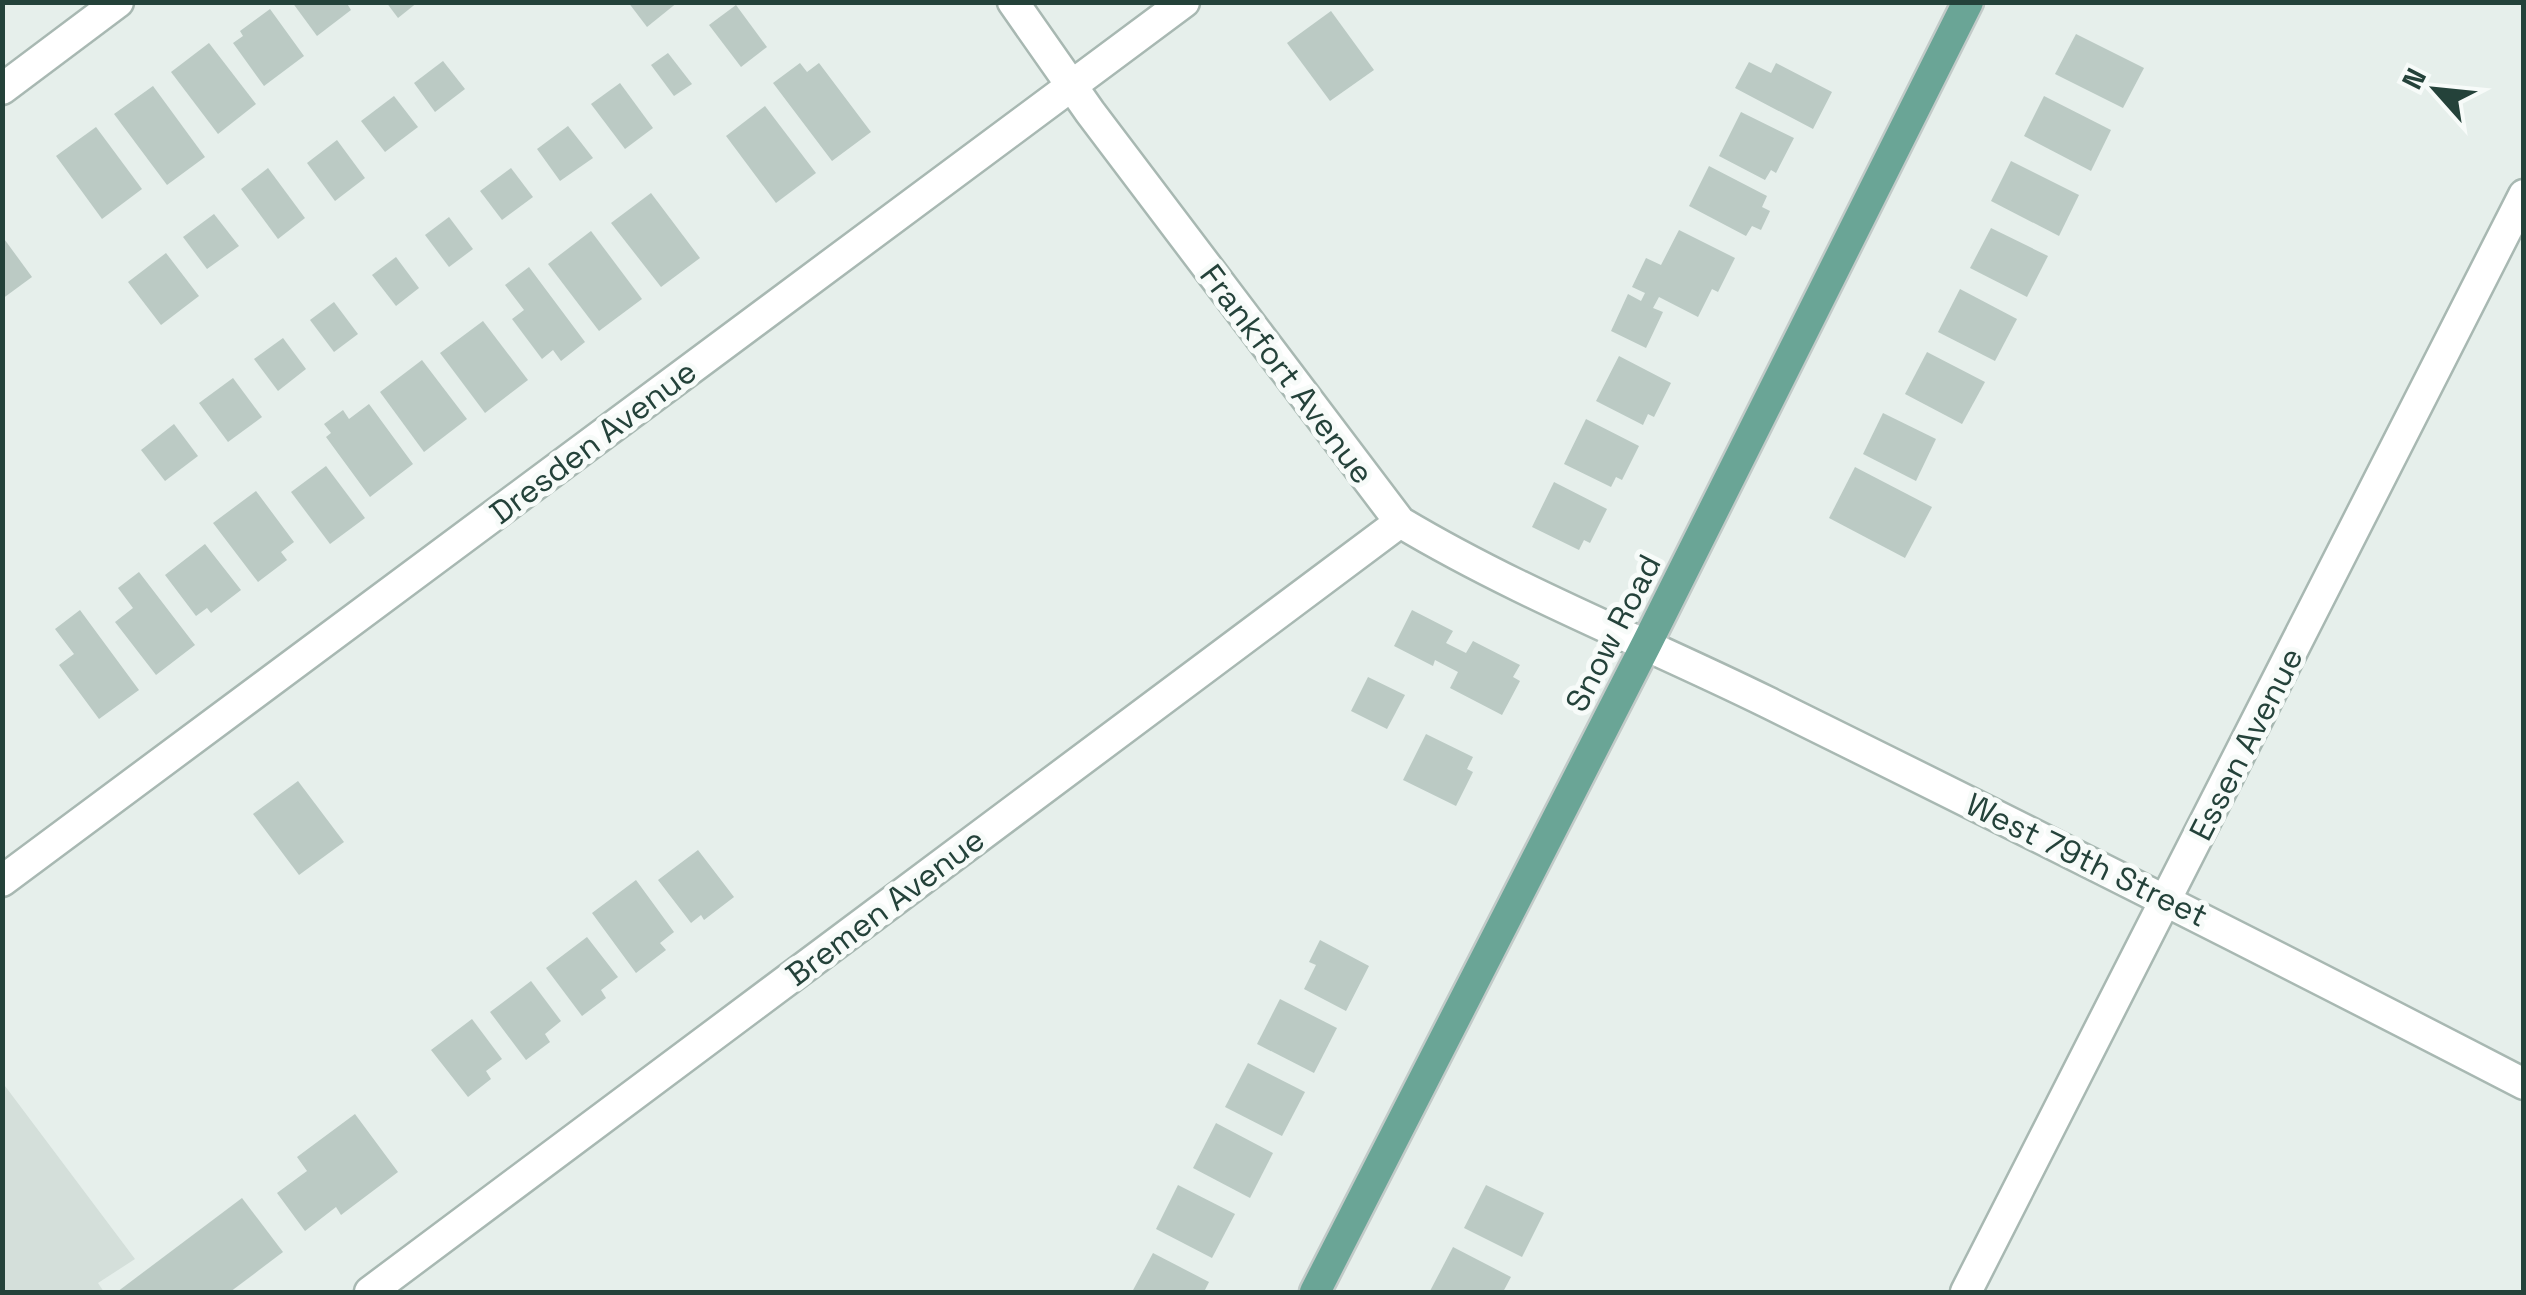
<svg xmlns="http://www.w3.org/2000/svg" width="2526" height="1295" font-family="'Space Grotesk',sans-serif">
<rect width="100%" height="100%" fill="#e6efeb"/>
<path fill="#d4dfda" d="M2,1082L135,1259L98,1283L104,1292H3Z"/>
<g fill="#bbcac4">
<path d="M292,2H346L351,10L317,36Z"/>
<path d="M386,2H418L398,18Z"/>
<path d="M628,2H678L647,27Z"/>
<path d="M736,5L767,47L741,67L709,25Z"/>
<path d="M270,9L304,56L264,86L233,43L243,36L240,31Z"/>
<path d="M1331,11L1374,70L1330,101L1287,43Z"/>
<path d="M2076,34L2144,68L2123,108L2055,74Z"/>
<path d="M209,43L256,104L218,134L171,72Z"/>
<path d="M668,53L692,84L674,96L651,65Z"/>
<path d="M443,61L465,89L435,112L414,83Z"/>
<path d="M1749,62L1771,73L1776,63L1832,92L1813,129L1735,88Z"/>
<path d="M800,63L807,72L819,63L871,132L832,161L773,83Z"/>
<path d="M620,83L653,128L625,149L591,104Z"/>
<path d="M153,86L205,157L167,185L114,114Z"/>
<path d="M394,96L418,127L385,152L361,121Z"/>
<path d="M2044,96L2111,130L2091,171L2024,136Z"/>
<path d="M765,106L816,173L776,203L726,136Z"/>
<path d="M1741,112L1794,138L1776,173L1771,170L1765,180L1719,156Z"/>
<path d="M568,126L593,158L560,181L537,149Z"/>
<path d="M96,127L142,189L102,219L56,156Z"/>
<path d="M337,140L365,178L335,201L307,163Z"/>
<path d="M2011,161L2079,195L2059,236L1991,201Z"/>
<path d="M1709,166L1767,196L1762,207L1770,211L1761,230L1752,226L1746,236L1689,206Z"/>
<path d="M268,168L305,218L278,239L241,189Z"/>
<path d="M511,168L533,197L502,220L480,191Z"/>
<path d="M651,193L700,258L661,287L611,223Z"/>
<path d="M214,214L239,246L207,269L183,237Z"/>
<path d="M449,217L473,249L449,267L425,235Z"/>
<path d="M1991,228L2048,256L2027,297L1970,268Z"/>
<path d="M1679,230L1735,258L1718,292L1712,289L1698,317L1659,297L1653,308L1663,312L1646,348L1611,331L1628,294L1641,301L1645,293L1632,287L1646,258L1661,265Z"/>
<path d="M591,231L642,299L599,331L548,264Z"/>
<path d="M2,236L32,277L2,299Z"/>
<path d="M166,253L199,296L161,325L128,282Z"/>
<path d="M396,257L419,288L396,306L372,275Z"/>
<path d="M529,267L585,342L561,361L553,350L542,359L512,319L524,310L505,285Z"/>
<path d="M1960,289L2017,319L1995,361L1938,332Z"/>
<path d="M334,302L358,334L334,352L310,320Z"/>
<path d="M483,321L528,380L485,413L440,353Z"/>
<path d="M283,338L306,369L278,391L254,359Z"/>
<path d="M1927,352L1985,382L1962,424L1905,394Z"/>
<path d="M1619,356L1671,383L1654,417L1648,414L1643,425L1596,401Z"/>
<path d="M422,360L467,419L424,452L380,392Z"/>
<path d="M233,378L262,417L228,442L199,403Z"/>
<path d="M369,404L413,464L370,497L326,437L331,433L324,424L343,410L349,419Z"/>
<path d="M1883,413L1936,439L1916,481L1863,454Z"/>
<path d="M1586,419L1639,446L1622,480L1616,477L1611,487L1564,464Z"/>
<path d="M174,424L198,456L165,481L141,450Z"/>
<path d="M326,466L365,518L330,544L291,492Z"/>
<path d="M1855,467L1932,507L1905,558L1829,518Z"/>
<path d="M1554,482L1607,509L1590,543L1584,540L1579,550L1532,527Z"/>
<path d="M256,491L294,542L281,552L287,560L258,582L213,523Z"/>
<path d="M205,544L241,590L211,613L207,608L196,616L165,575Z"/>
<path d="M139,572L195,645L156,675L115,622L133,608L118,588Z"/>
<path d="M80,610L139,690L99,719L59,665L74,654L55,629Z"/>
<path d="M1412,610L1453,631L1446,643L1466,653L1473,641L1520,665L1513,677L1520,681L1502,715L1450,688L1458,672L1435,660L1433,666L1394,646Z"/>
<path d="M1368,677L1405,695L1387,729L1351,711Z"/>
<path d="M1426,734L1473,757L1467,769L1473,772L1456,806L1403,780Z"/>
<path d="M298,781L344,842L299,875L253,814Z"/>
<path d="M698,850L734,897L704,920L701,915L691,923L658,880Z"/>
<path d="M636,880L674,932L660,943L666,950L636,973L592,913Z"/>
<path d="M587,937L618,977L601,990L606,998L582,1016L546,968Z"/>
<path d="M1320,940L1369,966L1346,1011L1304,989L1316,965L1309,962Z"/>
<path d="M531,981L561,1021L545,1034L550,1042L526,1060L490,1012Z"/>
<path d="M1280,999L1337,1028L1314,1073L1257,1044Z"/>
<path d="M472,1019L502,1059L486,1071L491,1079L468,1097L431,1050Z"/>
<path d="M1248,1063L1305,1092L1282,1136L1225,1107Z"/>
<path d="M355,1114L398,1172L341,1215L336,1207L305,1231L277,1193L307,1171L297,1157Z"/>
<path d="M1216,1123L1273,1153L1250,1198L1193,1168Z"/>
<path d="M1178,1185L1235,1214L1212,1258L1156,1229Z"/>
<path d="M1486,1185L1544,1213L1522,1257L1464,1228Z"/>
<path d="M242,1198L283,1252L230,1292H117Z"/>
<path d="M1453,1247L1511,1277L1503,1292L1430,1291Z"/>
<path d="M1153,1253L1209,1282L1204,1292H1132Z"/>
</g>
<g fill="none" stroke-linecap="round" stroke-linejoin="round">
<g stroke="#a8b8b2" stroke-width="35">
<g id="minor">
<path d="M1013,2L1090,112L1400,522C1517,592 1645,642 1767,702C2020,827 2273,954 2524,1084"/>
<path d="M2,89L118,2"/>
<path d="M2,881L1184,2"/>
<path d="M370,1292L1400,522"/>
<path d="M1966,1292L2524,195"/>
</g>
</g>
<g stroke="#c2cac8" stroke-width="35">
<path id="major" d="M1315,1292L1647,643L1968,2"/>
</g>
<use href="#minor" stroke="#fff" stroke-width="30"/>
<use href="#major" stroke="#6aa596" stroke-width="30"/>
</g>
<g text-anchor="middle" dominant-baseline="central" stroke-width="10" stroke-linejoin="round" paint-order="stroke">
<g font-size="32" fill="#24423a" stroke="#f7fbf9">
<text transform="translate(1287 374) rotate(53)">Frankfort Avenue</text>
<text transform="translate(593 442) rotate(-37)">Dresden Avenue</text>
<text transform="translate(1613 633) rotate(-63)">Snow Road</text>
<text transform="translate(2246 744) rotate(-63)">Essen Avenue</text>
<text transform="translate(2087 860) rotate(26)">West 79th Street</text>
<text transform="translate(885 907) rotate(-37)">Bremen Avenue</text>
</g>
</g>
<rect width="2526" height="1295" fill="none" stroke="#24423a" stroke-width="10"/>
<g transform="translate(2436 90) rotate(297)" stroke="#f7fbf9" stroke-width="8" paint-order="stroke">
<path d="M0-8L18 38L0 25L-18 38Z" fill="#24423a"/>
<text y="-15" font-size="28" font-weight="bold" text-anchor="middle" fill="#24423a">N</text>
</g>
</svg>
